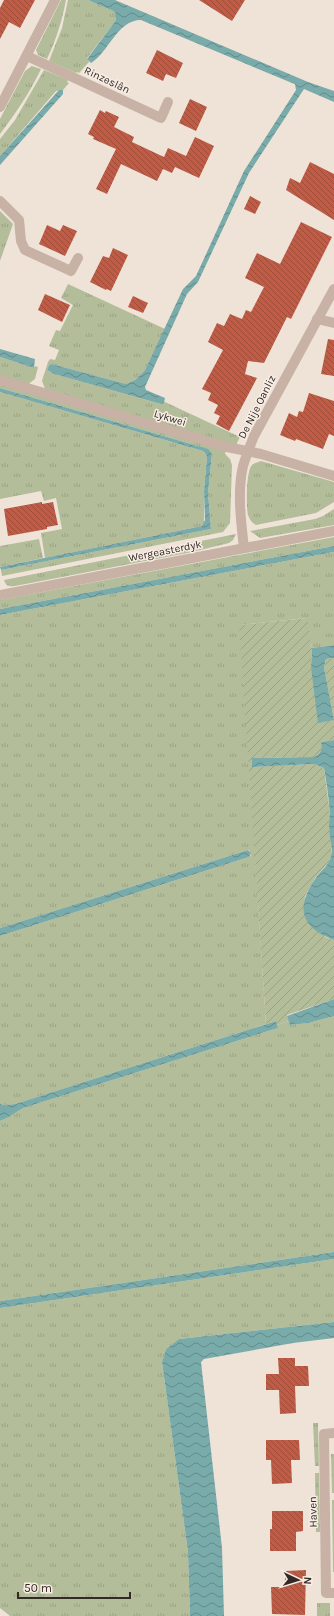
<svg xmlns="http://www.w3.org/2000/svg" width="334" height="1616" font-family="Karla,sans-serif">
<defs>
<pattern id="grass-tufts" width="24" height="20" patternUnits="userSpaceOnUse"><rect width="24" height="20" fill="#b3bd99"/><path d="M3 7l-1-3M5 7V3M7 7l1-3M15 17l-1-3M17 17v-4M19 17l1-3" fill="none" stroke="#9aa284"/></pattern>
<pattern id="garden-furrows" width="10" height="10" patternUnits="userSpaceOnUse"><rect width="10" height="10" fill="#b3bd99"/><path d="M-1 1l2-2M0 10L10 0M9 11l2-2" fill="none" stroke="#9aa284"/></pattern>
<pattern id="water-waves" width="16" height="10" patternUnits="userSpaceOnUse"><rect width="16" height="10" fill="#79abaa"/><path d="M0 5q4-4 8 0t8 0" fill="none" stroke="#648b8a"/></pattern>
<pattern id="building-back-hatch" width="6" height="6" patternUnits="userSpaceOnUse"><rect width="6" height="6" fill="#c05c46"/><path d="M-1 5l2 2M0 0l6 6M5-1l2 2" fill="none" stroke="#9d4c3a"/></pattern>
</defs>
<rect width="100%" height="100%" fill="#efe3d8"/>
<g fill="url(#grass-tufts)">
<path d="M61,0H66C62,21 56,40 47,59L38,55L36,50Z"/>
<path d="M68,0H88L113,11L116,14V20L87,58L89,62L79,73L77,72L76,73L49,61L62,28Z"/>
<path d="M32,66L41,69C30,92 16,113 0,134V119L25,71Z"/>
<path d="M44,70L68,80L67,82L69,83L63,90L56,91L0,156V139L15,120Z"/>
<path d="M0,211L13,224L0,261Z"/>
<path d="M68,284L165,329L145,370L135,380L126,384L52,364L49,365L47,370L54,374L161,404L165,402L240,437L236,445L46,391L42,381L48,362L50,359L55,360L59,350L49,346L56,330L60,331L73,305L61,298Z"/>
<path d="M0,357L34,368L35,366L38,367L35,379L27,385L0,377Z"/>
<path d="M0,383L226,450L225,454L230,459L232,465L230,523L223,532L2,576L1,570L211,529L208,493L212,454L198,446L0,388Z"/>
<path d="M0,392L203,451L206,454L207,457L204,491V524L202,526L45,558L41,533L62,529L56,498L44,501L41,491L0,499Z"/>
<path d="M261,461L334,482V502L316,513L256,525C252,523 250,520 248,515C246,506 246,471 252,465C254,463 259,462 261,461Z"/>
<path d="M334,509V525L260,538L250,531L315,519L323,516Z"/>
<path d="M236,534L233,540L229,543L192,552L15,586C9,587 6,586 4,580Z"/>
<path d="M334,537V546L0,609V600Z"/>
<path d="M39,539L43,558L0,567V546Z"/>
<path d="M334,552V645L312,648L306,618L240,625L266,1024L15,1104L5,1105L0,1104V936L249,857L251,855L249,850H248L0,928V615Z"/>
<path d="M334,1016V1252L0,1301V1121L9,1117L23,1108L278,1028L277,1025L289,1021L290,1025L309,1023Z"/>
<path d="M334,1259V1322L179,1339L166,1349L162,1362L188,1552L190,1616H10L0,1608V1308Z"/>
<path d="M313,1423H318L319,1466H315Z"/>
<path d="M331,1454H334V1493H332Z"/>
<path d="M315,1473H319L320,1532H316Z"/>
<path d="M332,1500H334V1572H333Z"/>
<rect x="317" y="1603" width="13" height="13"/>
</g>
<path fill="url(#garden-furrows)" d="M307,618L312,648L311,667L334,720L324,667L326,659L334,658V740L321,742C322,750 321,753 314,757L252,758L253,767L314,764L324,768L329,806V828L331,837V856L329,862L315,878L305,896L304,910L325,937L334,940V999L287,1015L289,1021L277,1025L276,1021L266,1024L239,625Z"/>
<g fill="url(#water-waves)">
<path d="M88,0H115L308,82L334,91V102L304,89L249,173L198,282L187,294L145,387L146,390L165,398L164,403L161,404L54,374L47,370L49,365L52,364L126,384L135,380L145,370L183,289L196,276L244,171L296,90L295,84L292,83L141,20C117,20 109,52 91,63L87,59L116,20V14L113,11Z"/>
<path d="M59,90H63V94L0,165V156Z"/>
<path d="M0,349L35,359L34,368L0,357Z"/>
<path d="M0,388L208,449L212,454L208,493L211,529L1,570L0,567L202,526L205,520L204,491L207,457L206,454L203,451L0,392Z"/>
<path d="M334,546V552L0,615V609Z"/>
<path d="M334,645V658L326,659L324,667L334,720L318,723L311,667L312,648Z"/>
<path d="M334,740V940C301,928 295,908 315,879C320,871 329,866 331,856C333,846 329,836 329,826C329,819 330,812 329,804C328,792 326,780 324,768L314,764L252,767V758L314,757C321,753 322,750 321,742Z"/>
<path d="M248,850L251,853L249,857L0,936V928Z"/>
<path d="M334,999V1016L309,1023L290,1025L287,1016Z"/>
<path d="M276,1021L278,1028L23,1108L9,1117L0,1121V1104L5,1105L15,1104Z"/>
<path d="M334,1252V1259L0,1308V1301Z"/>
<path d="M334,1322V1338L293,1343L204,1359L201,1362L222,1548L224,1616H190L188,1552L162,1362L166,1349L179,1339Z"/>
</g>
<g fill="url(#building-back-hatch)">
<path d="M4,0H35L20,28L9,22L0,39V8Z"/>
<path d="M199,0H245L232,21Z"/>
<path d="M157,50L183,63L176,78L166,74L163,81L146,73Z"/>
<path d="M190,99L207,107L196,131L179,123Z"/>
<path d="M100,110L105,113L106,111L119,117L114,127L134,137L132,142L164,157L168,148L186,156L195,137L214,146L199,178L175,167L172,173L163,169L157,181L121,164L107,194L96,189L116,149L93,139L94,137L88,134Z"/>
<path d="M310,162L334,174V220L286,190L290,178L300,183Z"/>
<path d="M250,196L261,202L255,214L244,209Z"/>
<path d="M301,222L332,237L291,319L287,317L264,363L248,361L245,374L257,378L229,431L216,424L220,416L214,413L218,405L208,400L211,393L202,389L223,350L208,342L217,323L224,326L230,314L242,319L246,310L251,312L264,287L245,278L257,253L280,264Z"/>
<path d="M47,225L60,231L63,225L77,231L65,256L39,244Z"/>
<path d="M113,248L128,255L111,291L107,289L106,290L90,282L103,256L109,258Z"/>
<path d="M45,294L70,305L62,322L38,310Z"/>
<path d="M133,296L148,303L143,313L128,307Z"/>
<path d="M328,339L334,340V376L321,374Z"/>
<path d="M309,393L334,401V436L329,434L323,449L296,439L295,441L280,435L289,413L297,417L299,411L303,412Z"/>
<path d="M42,502V504L53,502L58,525L47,527V529L8,536L4,509Z"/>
<path d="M278,1358H295V1366H308L309,1386H295L296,1413L280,1414L279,1390H266V1374H279Z"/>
<path d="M266,1440H299L300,1460H291L292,1483L272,1484L271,1460H266Z"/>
<path d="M272,1511H303V1531L296,1532V1551H270V1529H272Z"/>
<path d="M306,1570L305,1615L272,1614L271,1587H284L286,1571Z"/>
</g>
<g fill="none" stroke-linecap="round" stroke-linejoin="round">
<g stroke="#c7b2a5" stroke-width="10">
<path d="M27,56L161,118L168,102"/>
<path d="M0,107L55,0"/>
<path d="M0,201L19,220L21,241L25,250L71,271L78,258"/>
<path d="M317,319L334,323"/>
<path d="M0,380L227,447L261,454L334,476"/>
<path d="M244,548C241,522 237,492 243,466C246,456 250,446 254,436L334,289"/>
<path d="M0,595L334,531"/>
<path d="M334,1433L324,1434L326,1593H334"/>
</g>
</g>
<g text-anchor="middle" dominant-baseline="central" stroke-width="3" stroke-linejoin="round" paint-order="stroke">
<g font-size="11" fill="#332926" stroke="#f8ede4">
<text transform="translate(107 80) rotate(25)">Rinzeslân</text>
<text transform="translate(257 407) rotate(-63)">De Nije Oanliz</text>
<text transform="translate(170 418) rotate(17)">Lykwei</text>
<text transform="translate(165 551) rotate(-11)">Wergeasterdyk</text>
<text transform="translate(313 1512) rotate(-91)">Haven</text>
</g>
</g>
<g transform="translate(298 1580) rotate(94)" stroke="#f8ede4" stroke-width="3" paint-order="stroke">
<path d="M0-3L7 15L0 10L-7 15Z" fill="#332926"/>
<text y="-6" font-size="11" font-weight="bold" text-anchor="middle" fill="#332926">N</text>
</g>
<path d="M18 1592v6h112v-6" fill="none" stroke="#332926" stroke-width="2"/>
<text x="24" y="1592" font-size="12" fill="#332926" stroke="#f8ede4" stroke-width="3" paint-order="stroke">50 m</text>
</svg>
